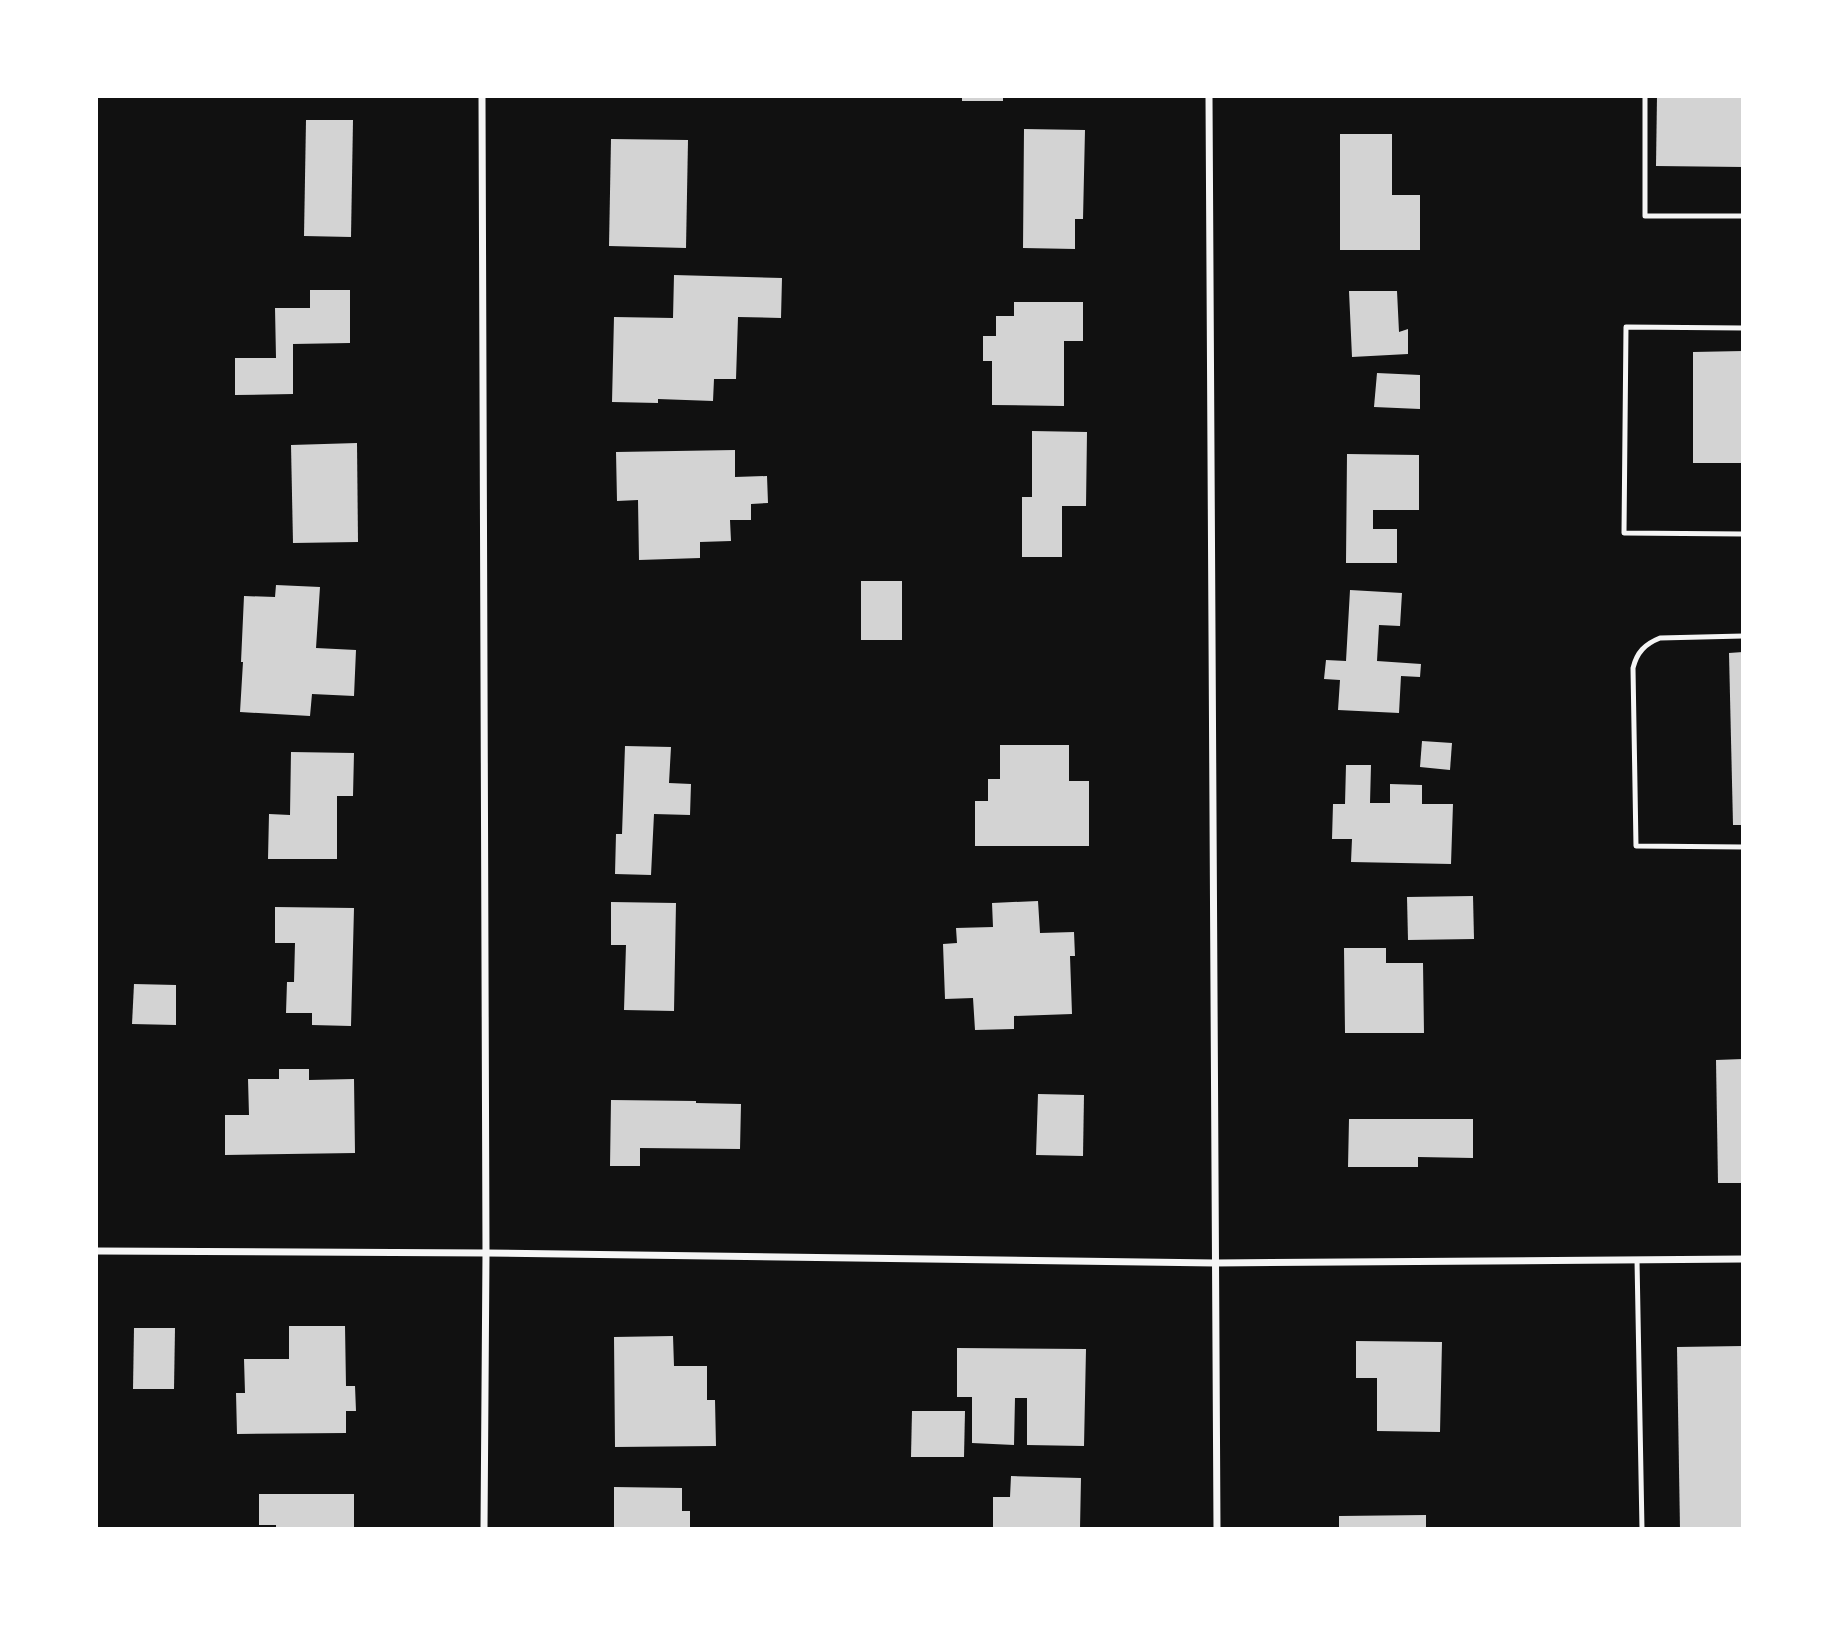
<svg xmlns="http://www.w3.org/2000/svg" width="1839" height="1625" font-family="'IBM Plex Sans',sans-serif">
<rect width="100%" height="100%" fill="#111"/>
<g fill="#d3d3d3">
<rect x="962" y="96" width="41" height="5"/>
<path d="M1657,96H1743V167L1656,166Z"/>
<path d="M306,120H353L351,237L304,236Z"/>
<path d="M1024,129L1085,130L1083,219H1075V249L1023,248Z"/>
<path d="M1340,134H1392V195H1420V250H1340Z"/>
<path d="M611,139L688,140L686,248L609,246Z"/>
<path d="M674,275L782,278L781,318L738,317L736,379H714L713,401L658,399V403L612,402L614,317L673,318Z"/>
<path d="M310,290H350V343L293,344V394L235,395V358H276L275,308H310Z"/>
<path d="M1349,291H1397L1399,332L1408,329V354L1352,357Z"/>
<path d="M1014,302H1083V341H1064V406L992,405V361H983V336H996V316H1014Z"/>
<path d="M1743,351V463H1693V352Z"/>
<path d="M1377,373L1420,375V409L1374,407Z"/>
<path d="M1032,431L1087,432L1086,506H1062V557H1022V497H1032Z"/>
<path d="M357,443L358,542L293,543L291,445Z"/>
<path d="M735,450V477L767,476L768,503L751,504V520H730L731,541L700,542V558L639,560L638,500L617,501L616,452Z"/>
<path d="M1347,454L1419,455V510H1373V529H1397V563H1346Z"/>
<rect x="861" y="581" width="41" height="59"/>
<path d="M276,585L320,587L316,648L356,650L354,696L312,694L310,716L240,712L243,662H241L244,596L275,597Z"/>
<path d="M1350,590L1402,593L1400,626L1379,625L1377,661L1421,664L1420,677L1401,676L1399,713L1338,710L1340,680L1324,679L1326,660L1346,661Z"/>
<path d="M1743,652V825H1733L1729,653Z"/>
<path d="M1422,741L1452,743L1450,770L1420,767Z"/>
<path d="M1000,745H1069V781H1089V846H975V801H988V779H1000Z"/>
<path d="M625,746L671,747L669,783L691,784L690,815L654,814L651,875L615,874L616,834H622Z"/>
<path d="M291,752L354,753L353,796H337V859H268L269,814L290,815Z"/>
<path d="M1346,765H1371L1370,803H1390V784L1422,785V804H1453L1451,864L1351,862L1352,839H1332L1333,804H1345Z"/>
<path d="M1473,896L1474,939L1408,940L1407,897Z"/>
<path d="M1038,901L1040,933L1074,932L1075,956H1070L1072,1014L1014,1016V1029L975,1030L973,998L945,999L943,944L957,943L956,928L993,927L992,903Z"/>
<path d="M611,902L676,903L674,1011L624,1010L626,945H611Z"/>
<path d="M275,907L354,908L351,1026L312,1025V1013H286L287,982H294L295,943H275Z"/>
<path d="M1344,948H1386V963H1423L1424,1033H1345Z"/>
<path d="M134,984L176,985V1025L132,1024Z"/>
<path d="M1743,1059V1183H1718L1716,1060Z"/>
<path d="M279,1069H309V1080L354,1079L355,1153L225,1155V1115H249L248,1079H279Z"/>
<path d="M1038,1094L1084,1095L1083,1156L1036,1155Z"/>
<path d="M611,1100L696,1101V1103L741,1104L740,1149L640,1148V1166H610Z"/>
<path d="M1349,1119H1473V1158L1418,1157V1167H1348Z"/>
<path d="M289,1326H345L346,1386H355L356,1411H346V1433L237,1434L236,1393H245L244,1359H289Z"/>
<path d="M134,1328H175L174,1389H133Z"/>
<path d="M673,1336L674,1366H707V1400H715L716,1446L615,1447L614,1337Z"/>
<path d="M1356,1341L1442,1342L1440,1432L1377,1431V1378H1356Z"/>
<path d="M1743,1346V1529H1680L1677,1347Z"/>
<path d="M957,1348L1086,1349L1084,1446L1027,1445V1398H1015L1014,1445L972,1443V1397H957Z"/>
<path d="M912,1411H965L964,1457H911Z"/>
<path d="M1011,1476L1081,1478L1080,1529H993V1497H1010Z"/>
<path d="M614,1487L682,1488V1511H690V1529H614Z"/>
<path d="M259,1494H354V1529H276V1525H259Z"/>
<path d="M1426,1515V1529H1339V1516Z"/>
</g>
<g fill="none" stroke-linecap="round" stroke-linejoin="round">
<g stroke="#f5f5f5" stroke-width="5">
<path d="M1645,96V216H1743"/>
<path d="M1743,328L1626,327L1624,533L1743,534"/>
<path d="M1743,636L1660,638C1645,644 1637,652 1633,668L1636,846L1743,847"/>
<path d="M1637,1260L1642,1529"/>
</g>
<g stroke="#f5f5f5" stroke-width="7">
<path d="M482,96L486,1253L484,1529"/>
<path d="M1209,96L1217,1529"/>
<path d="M96,1251L486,1253L1215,1263L1743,1259"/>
</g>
</g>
<rect width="1839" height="1625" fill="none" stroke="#ffffff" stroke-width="196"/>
</svg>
